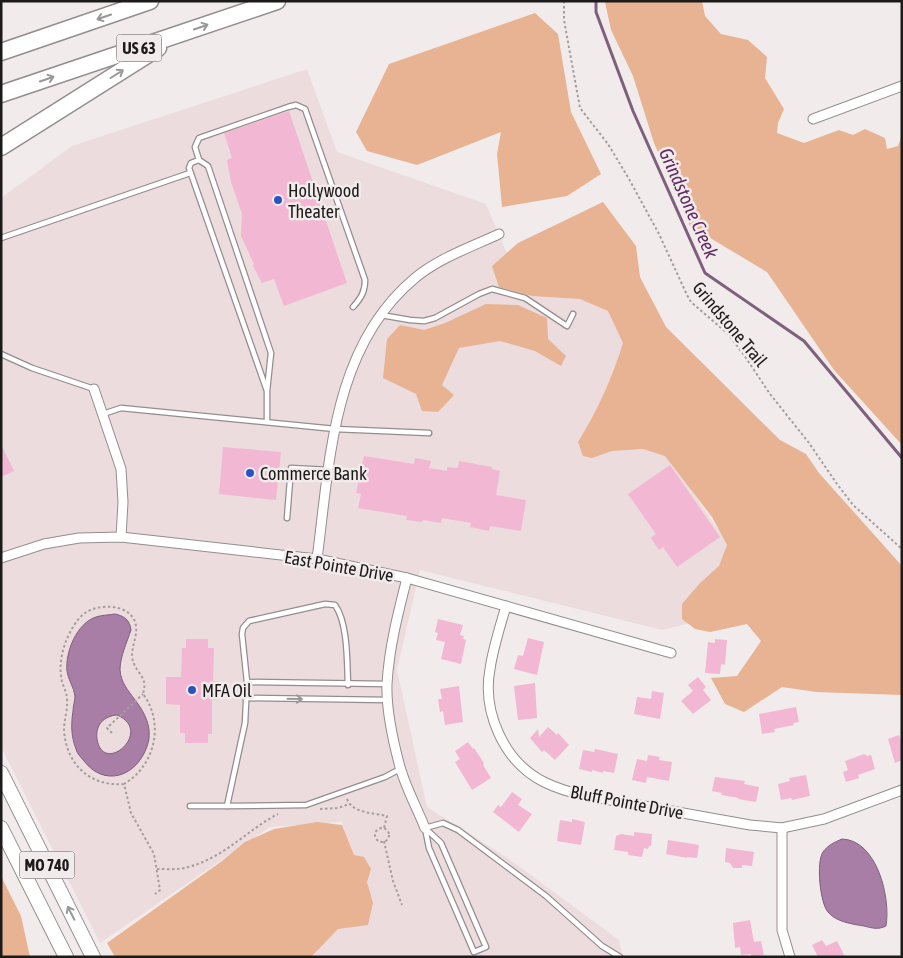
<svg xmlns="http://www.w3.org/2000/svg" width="903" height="958" font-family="'Asap Condensed',sans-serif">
<rect width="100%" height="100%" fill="#f2ebec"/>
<path fill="#ecdcdd" d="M307,69L337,152L486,204L522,289L568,291L610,307L663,448L768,604L662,630L420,570L397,670L427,807L509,859L619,940L623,957H312L337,926L367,909L342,822L270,827L100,943L1,747V198L72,146Z"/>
<g fill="#e7b392">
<path d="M607,1H702L705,16L721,34L748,40L767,57L765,78L784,109L778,123L777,133L804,143L839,130L853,135L865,129L885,138L887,149L898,146L902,135V445L834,370L767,272L690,226L654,143L633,76L611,30L605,2Z"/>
<path d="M535,13L558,34L571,112L601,174L567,196L502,207L497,154L501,132L417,165L367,151L356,132L389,64Z"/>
<path d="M603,202L636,246L640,277L666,327L780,440L806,454L819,473L902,566V695L816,692L782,687L744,712L725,704L711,678L737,676L761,641L747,624L710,632L695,629L682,619V604L700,583L719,566L727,545L712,517L665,456L643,449L612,451L592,458L583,456L578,442C597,411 612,379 623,343L608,311L580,299L532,296L499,287L492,266L518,243Z"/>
<path d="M486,304L518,305L547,318L548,339L566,356L561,366L535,351L500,341L459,348L442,385L454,395L438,412L422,411L416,394L383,378L387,339L400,325L424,330L445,323Z"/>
<path d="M317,822L342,825L354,855L364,857L371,869L367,882L373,903L368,925L338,929L311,957H115L107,943L222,861L245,842L274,829Z"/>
<path d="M1,876L21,916L30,957H1Z"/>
</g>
<g fill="#a87ea6" stroke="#7e607c" fill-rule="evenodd">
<path d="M115,614C124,616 130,620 131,630C127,642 120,657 120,670C121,683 128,690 135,700C146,714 154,731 146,749C135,777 104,787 84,761C81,757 77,754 76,749C71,736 71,724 73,711C73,706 75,701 75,696C74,687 68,680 67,671C65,652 77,623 96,617C102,615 109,615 115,614ZM117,715C155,731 103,777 97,739C95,725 104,716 117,715Z"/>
<path d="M842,839C877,840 891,898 886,926C878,930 872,928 864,926C852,924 836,922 828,912C820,903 816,862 823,852C828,845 835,842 842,839Z"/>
</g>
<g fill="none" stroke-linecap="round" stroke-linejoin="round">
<path stroke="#7e607c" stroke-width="3" d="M596,1V12L633,111L705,273L804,341L902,458"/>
</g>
<g fill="#f2b7d2">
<path d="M289,111L347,283L284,306L274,279L262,283L253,266L254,264L241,236L242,214L231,182L227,160L232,158L224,133Z"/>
<path d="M1,444L14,471L1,477Z"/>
<path d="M223,447L281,452L276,500L219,494Z"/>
<path d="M364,456L414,464L415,458L431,461L429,468L447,471V467L458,468L459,461L492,467V469L500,471L496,495L526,500L521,531L490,526L489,531L470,527L471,523L442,518L441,523L423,520L422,522L406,520L407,516L358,508L361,494L356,493Z"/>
<path d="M670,465L720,537L677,567L663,547L659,550L651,538L656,534L628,494Z"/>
<path d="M438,619L463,625L460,635L464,636L463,639L466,640L461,664L441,659L445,642L436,640L438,633L435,632Z"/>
<path d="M528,638L544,642L537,675L514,669L518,655L523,656Z"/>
<path d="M186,639H208V648H214L213,681H218L217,700H212V734H208V743H185V733H180V705L166,704V677H181L182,648H186Z"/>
<path d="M715,639L727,640L725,665L721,664L720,674L705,673L708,642L715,643Z"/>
<path d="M698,677L706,687L703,690L711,700L693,714L681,701L693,691L688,685Z"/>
<path d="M535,683L537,718L518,720L514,686Z"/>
<path d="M459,686L463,722L445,725L443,711L440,712L438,699H442L440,689Z"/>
<path d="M652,691L664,693L660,719L634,714L637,697L651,699Z"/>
<path d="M796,707L799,722L793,723L794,725L774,729L775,732L762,734L759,714Z"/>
<path d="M548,727L557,735L558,733L569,745L555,760L544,750L542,752L530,738L538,729L539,737Z"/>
<path d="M899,735L902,743V760L895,763L888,739Z"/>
<path d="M468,742L473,749L474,748L484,763L483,765L491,778L472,790L455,762L460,759L455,751Z"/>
<path d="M595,749L618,754L614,773L603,771V773L592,770V772L579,769L583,750L594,752Z"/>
<path d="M864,754L867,756L871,755L875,769L858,775L859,778L846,782L843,772L848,770L845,761Z"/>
<path d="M648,755L660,757L659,760L672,762L669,781L647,777L646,783L632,780L637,759L647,761Z"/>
<path d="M806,775L810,796L792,800L791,798L781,800L778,784L790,781L789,778Z"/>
<path d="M715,777L745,781L744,784L759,787L756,802L738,799L739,798L721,795L722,793L712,791Z"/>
<path d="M512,792L522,799L518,805L532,814L519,832L493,812L498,805L501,807Z"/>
<path d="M572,819L585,822L581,845L557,841L560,820L572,822Z"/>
<path d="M634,832L652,834L651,846H649L648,849L644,848L642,857L628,855V852L614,850L616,836L621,834L634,836Z"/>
<path d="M668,840L699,845L697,858L687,857V858L666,854Z"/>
<path d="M726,848L754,852L752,866L742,865V868H733L730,863L725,862Z"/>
<path d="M750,920L754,942L761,941L764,955L752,957L751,954L741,955L740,947L735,948L733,923Z"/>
<path d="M822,940L826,946L837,941L845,957H818L812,945Z"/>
</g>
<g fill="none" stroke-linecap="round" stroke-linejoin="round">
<g stroke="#948d8e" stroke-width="7">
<g id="lane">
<path d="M199,160L195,147L199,138L288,107L296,105L305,109L365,280C365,292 361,298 353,307"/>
<path d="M1,238L190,173"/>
<path d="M381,315L410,320L424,321L435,318L479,294L492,289L525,298L567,326L573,314"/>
<path d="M1,354L32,368L94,389"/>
<path d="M103,414L121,408L335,429L429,433"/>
<path d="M267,422V391L189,168L191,163L199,160L208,166L271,353L267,391"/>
<path d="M287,518L291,468L329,470"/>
<path d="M247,682L387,684"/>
<path d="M348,685C347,662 348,623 335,605L325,604L249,621L243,628L242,634L247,682L245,723L227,806L306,805L385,777L400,769"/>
<path d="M246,698L387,700"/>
<path d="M190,806H227"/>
<path d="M425,828L441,843L486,947L474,952L429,848Z"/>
<path d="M425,828L443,823L458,830L546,896L602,946L620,957"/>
</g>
</g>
<g stroke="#948d8e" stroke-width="11">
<g id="street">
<path d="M813,119L902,86"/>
<path d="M94,389L121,469L123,502L121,537"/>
<path d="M1,558L44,544L79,538L121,537L317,559L407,578L671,653"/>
<path d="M317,559C330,461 332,347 415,278C439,258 471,247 499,234"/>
<path d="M407,578C398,613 389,648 387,684C386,711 393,741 400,767C406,788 417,808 425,828"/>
<path d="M506,606C500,627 493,648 490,669C482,712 504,762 544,782C558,789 572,793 588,796L750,825L782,828L824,819L902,790"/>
<path d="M782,828V930L790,957"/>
</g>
</g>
<g stroke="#948d8e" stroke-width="16">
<g id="primary">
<path d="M1,773L93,957"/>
<path d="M1,828L66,957"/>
</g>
</g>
<g stroke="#948d8e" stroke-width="19">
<g id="highway">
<path d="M1,52L150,1"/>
<path d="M1,94L277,1"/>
<path d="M1,147L158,48"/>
</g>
</g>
<g stroke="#a39e9e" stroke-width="2" stroke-dasharray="2.5 2.5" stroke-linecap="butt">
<path d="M564,1V20L580,108L608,144L629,179L659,234L687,295L691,302L728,334L744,355L770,394L809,443L837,484L853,505L902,549"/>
<path d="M112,733L107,728L143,694"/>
<path d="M124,784C90,787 66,764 64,730C64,720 68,710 67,700C67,693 64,688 62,682C59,668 61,654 66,641C70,632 77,618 85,613C99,603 129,604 135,622C139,633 132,644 132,656C133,668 143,675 144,682C145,686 144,690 143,694C165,723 155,766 124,784L131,813L154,854L160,890L155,894"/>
<path d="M347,799C352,813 373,813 387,816L384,828"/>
<path d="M320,809L338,808L349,804"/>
<circle cx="382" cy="835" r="7"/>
<path d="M384,841L393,881L402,905"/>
<path d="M157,869C167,869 179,870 188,867C224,858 247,830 278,814"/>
</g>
<use href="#lane" stroke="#fff" stroke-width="4.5"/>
<use href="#street" stroke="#fff" stroke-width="9"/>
<use href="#primary" stroke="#fff" stroke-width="14"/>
<use href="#highway" stroke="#fff" stroke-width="16"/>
</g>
<defs><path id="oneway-shaft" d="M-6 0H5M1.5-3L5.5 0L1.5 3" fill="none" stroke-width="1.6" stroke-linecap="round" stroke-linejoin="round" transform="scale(1.25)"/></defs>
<g stroke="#999898">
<use href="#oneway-shaft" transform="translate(104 17) rotate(161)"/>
<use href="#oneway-shaft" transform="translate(201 27) rotate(-19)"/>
<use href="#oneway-shaft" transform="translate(117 74) rotate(-32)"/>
<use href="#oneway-shaft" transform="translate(47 79) rotate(-19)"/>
<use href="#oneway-shaft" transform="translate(295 699) rotate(1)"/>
<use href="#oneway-shaft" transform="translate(71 913) rotate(-117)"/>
</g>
<g fill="#2854c3" stroke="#f2ebec" stroke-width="2">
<circle cx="278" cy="200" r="5"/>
<circle cx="250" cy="473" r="5"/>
<circle cx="192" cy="690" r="5"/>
</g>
<g text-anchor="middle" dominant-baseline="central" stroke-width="5" stroke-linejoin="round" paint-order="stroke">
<g fill="#f2ebec" stroke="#5d5959" stroke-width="1">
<rect x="116.5" y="34.5" width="45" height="27" rx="4"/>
<rect x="19.5" y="851.5" width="55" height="27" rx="4"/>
</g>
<g font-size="16" font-weight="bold" fill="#1d1a1a">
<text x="139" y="48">US 63</text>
<text x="47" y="865">MO 740</text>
</g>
<g font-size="18" fill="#1d1a1a" stroke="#f2ebec" text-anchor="start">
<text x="288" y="190">Hollywood<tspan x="288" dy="21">Theater</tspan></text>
<text x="260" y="473">Commerce Bank</text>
<text x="202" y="690">MFA Oil</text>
</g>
<g font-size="18" fill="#1d1a1a" stroke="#f2ebec">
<text transform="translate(730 324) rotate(50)">Grindstone Trail</text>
<text transform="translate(339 566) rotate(10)">East Pointe Drive</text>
<text transform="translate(627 802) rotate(11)">Bluff Pointe Drive</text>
</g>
<g font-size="19" font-style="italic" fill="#612c60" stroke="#f2ebec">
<text transform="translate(689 203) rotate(66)">Grindstone Creek</text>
</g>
</g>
<rect width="903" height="958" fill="none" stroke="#1d1a1a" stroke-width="5"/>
</svg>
